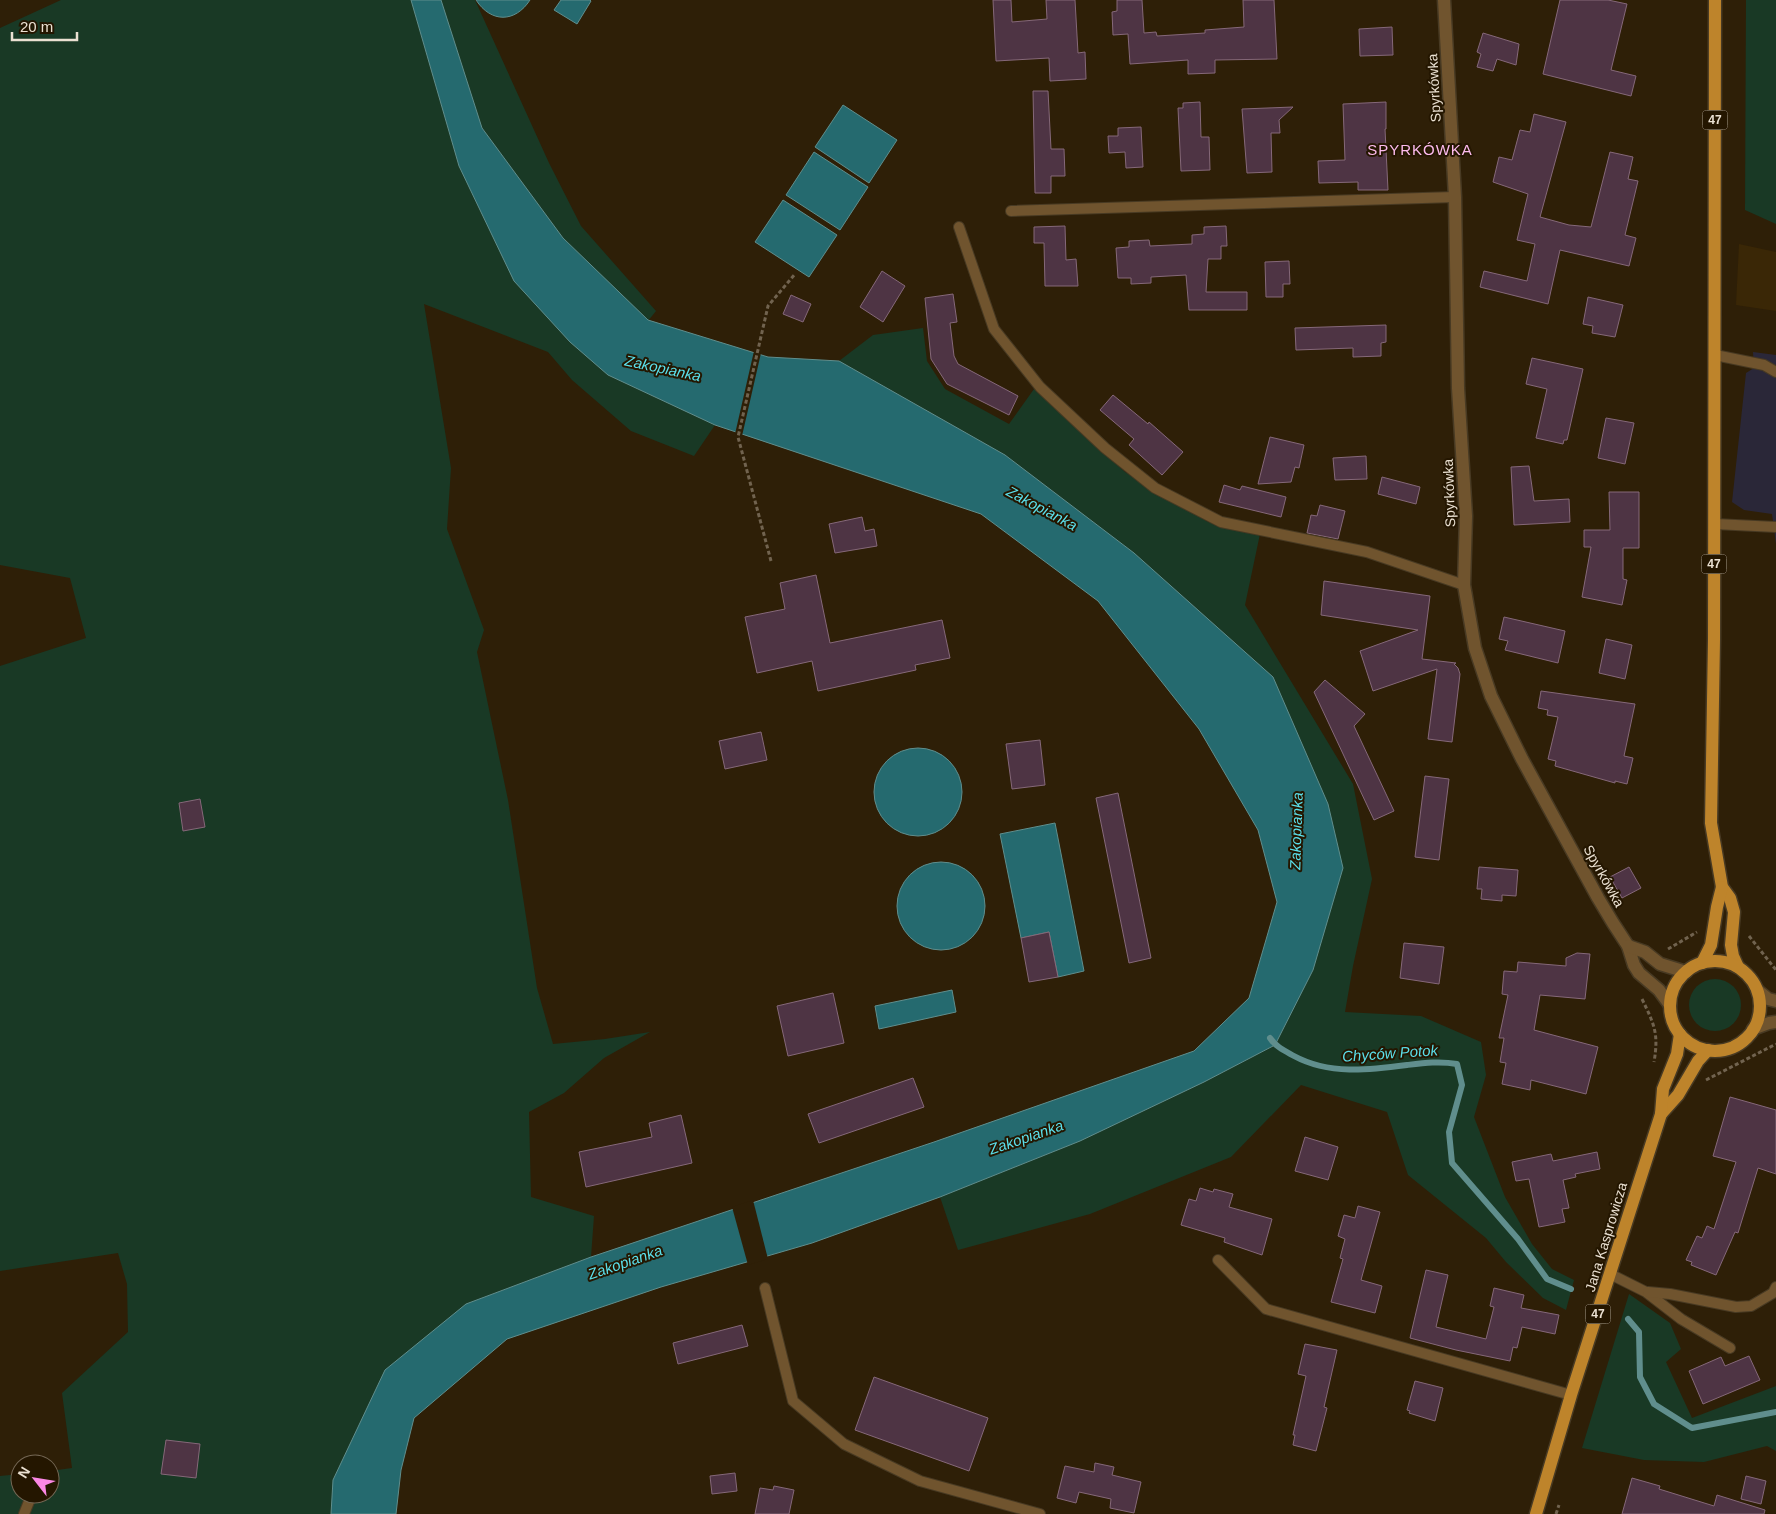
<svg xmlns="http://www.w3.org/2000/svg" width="1776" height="1514" font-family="Arial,sans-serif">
<rect width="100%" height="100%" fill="#2e1f07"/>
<path fill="#3a2706" d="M1739,244L1776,252V311L1736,305Z"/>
<path fill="#2a2738" d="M1753,352L1776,355V544L1772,514L1744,510L1732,502L1746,373L1754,368Z"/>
<g fill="#193925">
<path d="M61,0H411L459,166L608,375L715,425L694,456L631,431L572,380L548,352L424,304L451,468L447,529L484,630L477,652L508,800L537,988L553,1044L605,1039L650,1032L604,1058L564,1093L529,1112L531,1197L594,1216L591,1257L466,1304L332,1514H0V1476L20,1474V1494H50V1471L72,1468L62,1393L128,1332L127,1284L118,1253L0,1271V666L86,638L70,578L0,565V28Z"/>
<path d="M441,0H475L549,163L581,226L656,311L648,321L563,238L482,128Z"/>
<path d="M1746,0H1776V224L1745,210Z"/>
<path d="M923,328L927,361L945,389L1009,424L1034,389L1125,472L1208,522L1260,534L1245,605L1353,784L1372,879L1353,966L1345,1012L1421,1016L1481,1042L1486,1075L1474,1117L1505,1197L1532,1244L1552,1269L1574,1280L1566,1310L1543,1298L1506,1262L1486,1238L1408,1175L1387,1112L1301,1085L1231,1157L1090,1214L958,1250L940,1197L1080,1141L1204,1082L1275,1045L1313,970L1273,677L1134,553L1005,455L839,361L873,335Z"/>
<circle cx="1715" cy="1005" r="26"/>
<path d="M1629,1294L1670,1323L1681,1349L1666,1362L1692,1418L1776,1386V1451L1767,1446L1704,1462L1644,1460L1582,1448Z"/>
</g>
<g fill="#256a6f" stroke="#608e8d">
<path d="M411,0H441L482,128L563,238L648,320L768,357L839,361L1005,455L1134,553L1273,677L1328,804L1343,868L1313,970L1275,1045L1204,1082L1080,1141L940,1197L812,1243L661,1287L507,1339L414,1418L401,1470L396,1514H331L333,1480L385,1370L466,1304L591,1257L934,1142L1194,1051L1249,998L1277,902L1258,830L1199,729L1098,601L981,514L715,425L608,375L570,342L514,281L459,166Z"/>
<path d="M476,0H530C515,23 491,23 476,0Z"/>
<path d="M561,0H590L591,1L577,24L554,10Z"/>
<path d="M843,105L897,140L869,183L815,147Z"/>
<path d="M814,152L868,187L840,230L786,195Z"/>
<path d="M783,200L837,235L809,277L755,242Z"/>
<circle cx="918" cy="792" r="44"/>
<path d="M1055,823L1084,971L1058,977L1049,932L1021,938L1000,834Z"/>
<circle cx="941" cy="906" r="44"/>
<path d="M952,990L956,1012L879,1029L875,1006Z"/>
</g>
<g fill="#2e1f07">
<path d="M754,351L761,353L742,436L735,434Z"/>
<path d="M753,1200L768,1259L748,1265L732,1207Z"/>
</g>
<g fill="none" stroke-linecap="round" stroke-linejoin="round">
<g stroke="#608e8d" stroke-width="6">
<path d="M1270,1038C1276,1047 1285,1051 1294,1056C1329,1075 1369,1070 1407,1065C1424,1063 1440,1061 1457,1064L1462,1085L1449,1132L1452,1163L1518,1239L1547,1279L1571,1289"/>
<path d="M1628,1319L1639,1332L1640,1377L1654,1404L1692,1428L1776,1412"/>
</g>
</g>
<g fill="#4e3444" stroke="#856879">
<path d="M993,0H1011L1012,22L1047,19L1046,0H1075L1078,53L1085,52L1086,79L1050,81L1049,58L996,61Z"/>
<path d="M1117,0H1142L1144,33L1156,32L1157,36L1205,33V30L1244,27L1243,0H1274L1277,59L1215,60V73L1188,74V60L1130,64L1128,34L1113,35L1112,12L1117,11Z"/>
<path d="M1560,0H1608L1627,4L1611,70L1636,76L1631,96L1543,74Z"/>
<path d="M1392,27L1393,55L1360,56L1359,29Z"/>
<path d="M1483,33L1519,44L1516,65L1497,59L1493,71L1477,67L1481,54L1477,52Z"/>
<path d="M1033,91H1048L1051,149H1064L1065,176H1051V193H1035Z"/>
<path d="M1200,102L1201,137H1209L1210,170L1181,171L1178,108H1183V103Z"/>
<path d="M1386,102V129H1385L1388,190H1358V182L1319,183L1318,161L1345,160L1343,104Z"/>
<path d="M1293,107L1279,120L1280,133H1271L1272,172L1247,173L1242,109Z"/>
<path d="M1534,114L1566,122L1540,217L1569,225L1591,227L1610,152L1633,157L1628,179L1638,181L1625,235L1636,238L1629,266L1560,250L1548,304L1480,287L1484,271L1527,281L1535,244L1517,240L1528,194L1493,182L1499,157L1512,160L1520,130L1530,132Z"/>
<path d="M1141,127L1143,167L1126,168L1125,152L1109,153L1108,136H1118V128Z"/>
<path d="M1065,226L1066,260L1076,259L1078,286H1045L1044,243H1034V227Z"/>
<path d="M1226,226L1227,246H1221V259H1208L1206,292H1247V310H1189L1186,275L1151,277V283L1131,284V278H1118L1116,248L1129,247V241L1149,240L1150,246L1192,244V235L1204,234V227Z"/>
<path d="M1289,261L1290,284H1283V297H1266L1265,262Z"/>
<path d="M882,271L905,286L883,322L860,307Z"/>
<path d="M953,294L957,322L950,323L954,356L958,364L1018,396L1009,415L947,384L931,359L925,298Z"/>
<path d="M791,295L811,304L803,322L783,314Z"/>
<path d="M1588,297L1623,305L1615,337L1592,333L1593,326L1583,324Z"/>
<path d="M1386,325V342L1381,343V356L1353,357V348L1296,350L1295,328Z"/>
<path d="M1532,358L1583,369L1567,440H1564L1563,444L1536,438L1547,389L1526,384Z"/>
<path d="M1113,395L1148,424L1149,422L1183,452L1162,475L1129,445L1134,439L1100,410Z"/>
<path d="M1606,418L1634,423L1625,464L1598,458Z"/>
<path d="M1270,437L1304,445L1299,468L1295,467L1291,482L1258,484Z"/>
<path d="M1366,456L1367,479L1335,480L1333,458Z"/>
<path d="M1529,466L1534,501L1569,499L1570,522L1514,525L1511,467Z"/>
<path d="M1382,477L1420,487L1416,504L1378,494Z"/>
<path d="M1224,485L1240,490L1242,486L1286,497L1281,517L1219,502Z"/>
<path d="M1609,492H1639V548H1623V579L1627,580L1622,605L1582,597L1591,547H1584V530H1610Z"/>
<path d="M1320,505L1345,511L1338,539L1307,533L1311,515L1317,516Z"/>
<path d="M862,517L865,531L874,529L877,546L835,553L829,524Z"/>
<path d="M816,575L830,643L942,620L950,658L915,665L916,670L818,691L812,661L757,673L745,617L785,609L780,583Z"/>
<path d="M1324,581L1430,596L1422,659L1456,663L1454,664L1458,668L1460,674L1452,742L1428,739L1437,669L1373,691L1360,651L1418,630L1321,615Z"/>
<path d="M1504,617L1565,631L1558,663L1505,650L1508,641L1499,639Z"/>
<path d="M1606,639L1632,645L1625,679L1599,673Z"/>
<path d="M1325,680L1365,714L1354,726L1394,811L1374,820L1314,692Z"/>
<path d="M1541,691L1635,704L1624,756L1633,758L1627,784L1615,781V783L1555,766L1556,761L1548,759L1558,717L1547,715L1548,710L1538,708Z"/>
<path d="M761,732L767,760L725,769L719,741Z"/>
<path d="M1040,740L1045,785L1012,789L1006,744Z"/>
<path d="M1425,776L1449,779L1439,860L1415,857Z"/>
<path d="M1118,793L1151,958L1129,963L1096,798Z"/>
<path d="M200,799L205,827L183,831L179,803Z"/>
<path d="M1479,867L1518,870L1516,896L1502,895V901L1481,899L1482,889H1477Z"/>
<path d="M1629,867L1641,888L1622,898L1610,877Z"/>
<path d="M1049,932L1058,977L1029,982L1021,938Z"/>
<path d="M1404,943L1444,947L1439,984L1400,978Z"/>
<path d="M1577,953L1590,954L1585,999L1540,995L1534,1030L1598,1047L1586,1094L1531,1080L1530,1090L1502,1084L1506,1063L1500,1062L1504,1038H1499L1508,995L1502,994L1504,971L1517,972L1518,962L1566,966V958Z"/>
<path d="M833,993L844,1043L788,1056L777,1006Z"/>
<path d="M913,1078L924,1107L819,1143L808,1114Z"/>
<path d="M1730,1097L1776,1110V1174L1758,1168L1738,1233L1735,1232L1716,1275L1691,1265L1692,1262L1686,1260L1697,1236L1702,1238L1707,1226L1714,1229L1736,1162L1713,1156Z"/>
<path d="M681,1115L692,1163L586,1187L579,1152L652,1137L649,1123Z"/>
<path d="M1305,1137L1338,1147L1328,1180L1295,1171Z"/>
<path d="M1597,1152L1600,1169L1575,1174L1576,1177L1563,1180L1569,1208L1562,1209L1565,1222L1539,1227L1529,1179L1516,1181L1512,1162L1551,1154L1553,1161Z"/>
<path d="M1200,1188L1213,1192L1214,1189L1233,1194L1229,1207L1272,1219L1262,1255L1224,1242L1225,1238L1181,1225L1189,1199L1196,1201Z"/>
<path d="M1358,1206L1380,1212L1361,1280L1382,1286L1375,1313L1331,1302L1343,1259L1340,1258L1345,1239L1338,1236L1344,1215L1355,1218Z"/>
<path d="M1426,1270L1448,1275L1436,1327L1486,1339L1494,1307L1490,1306L1494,1288L1524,1295L1521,1308L1559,1315L1555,1334L1522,1327L1517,1348L1513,1347L1510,1361L1456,1350L1410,1338Z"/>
<path d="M742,1325L748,1346L678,1364L673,1343Z"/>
<path d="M1305,1344L1337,1350L1324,1407L1327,1408L1316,1451L1293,1445L1295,1435H1293L1306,1376L1298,1374Z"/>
<path d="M1749,1356L1760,1380L1703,1404L1689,1371L1721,1357L1725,1366Z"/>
<path d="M874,1377L988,1418L969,1471L855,1430Z"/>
<path d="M1415,1381L1443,1388L1435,1421L1409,1413L1410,1411L1407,1410Z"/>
<path d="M166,1440L200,1444L196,1478L161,1474Z"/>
<path d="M1095,1463L1114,1467L1112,1475L1141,1482L1134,1513L1110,1508L1111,1499L1079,1492L1076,1503L1057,1498L1065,1466L1094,1472Z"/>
<path d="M735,1473L737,1491L712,1494L710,1476Z"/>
<path d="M1746,1476L1766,1481L1761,1504L1741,1499Z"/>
<path d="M1632,1478L1660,1486L1659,1489L1714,1506L1717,1495L1765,1510L1764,1514H1622Z"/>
<path d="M774,1486L794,1490L789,1514H755L760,1488L773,1490Z"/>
</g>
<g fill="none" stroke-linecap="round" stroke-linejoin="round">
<g stroke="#483a23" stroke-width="12">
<g id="service">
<path d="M1011,211L1455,197"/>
<path d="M959,227L994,329L1040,387L1105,448L1155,488L1221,522L1367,552L1464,585"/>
<path d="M1715,355L1764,365L1776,372"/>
<path d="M1715,524L1776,527"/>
<path d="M1218,1260L1266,1309L1571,1395"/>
<path d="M1610,1274L1646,1292L1681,1319L1730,1348"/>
<path d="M765,1288L793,1401L844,1444L920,1481L1040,1514"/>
<path d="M1648,1292L1670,1294L1736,1307L1751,1306L1773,1293L1776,1287"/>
<path d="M24,1514L32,1494"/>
</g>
</g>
<g stroke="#483a23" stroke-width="15">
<g id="minor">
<path d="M1444,0L1455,197L1458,388L1466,516L1464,585L1475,648L1491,696L1522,759L1598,898L1613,923L1628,946L1634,965L1639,973L1659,990L1670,1005"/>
<path d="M1628,946L1645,952L1660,964L1686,972"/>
</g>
</g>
<g stroke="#483a23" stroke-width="15">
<g id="tertiary">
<path d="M1757,990L1768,999L1776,1001"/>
<path d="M1753,1029L1769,1023L1776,1022"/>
</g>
</g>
<g stroke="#483a23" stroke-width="15">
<g id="primary">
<path d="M1715,0L1714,640L1711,823L1722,887L1730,898L1734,912L1731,945L1733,956L1738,967"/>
<circle cx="1715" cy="1006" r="45"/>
<path d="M1702,963L1711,945L1717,907L1722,887"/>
<path d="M1661,1114L1678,1095L1698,1061L1708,1050"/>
<path d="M1536,1514L1571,1395L1661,1114L1663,1089L1677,1054L1680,1034"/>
</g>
</g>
<g stroke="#71634f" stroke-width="3" stroke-dasharray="4 2.5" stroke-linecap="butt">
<path d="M771,561L738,437L768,306L795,274"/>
<path d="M1749,936L1776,970"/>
<path d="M1668,949L1697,932"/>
<path d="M1642,999C1654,1024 1659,1033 1654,1062"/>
<path d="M1706,1080L1776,1044"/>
<path d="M1556,1514L1559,1505"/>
</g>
<use href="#service" stroke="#70542e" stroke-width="10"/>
<use href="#minor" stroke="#70542e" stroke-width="12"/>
<use href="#tertiary" stroke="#70542e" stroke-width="12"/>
<use href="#primary" stroke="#be842b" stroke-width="12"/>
</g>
<g text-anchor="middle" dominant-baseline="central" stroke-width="4" stroke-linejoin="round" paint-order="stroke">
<g fill="#241600" stroke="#afa493" stroke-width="1">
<rect x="1702.5" y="110.5" width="25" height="19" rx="4"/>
<rect x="1701.5" y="554.5" width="25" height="19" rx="4"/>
<rect x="1585.5" y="1304.5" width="25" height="19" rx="4"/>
</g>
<g font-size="12" font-weight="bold" fill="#ebe1d2">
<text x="1715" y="120">47</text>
<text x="1714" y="564">47</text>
<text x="1598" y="1314">47</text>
</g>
<g font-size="14" fill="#ebe1d2" stroke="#241600">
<text transform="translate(1434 88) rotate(-93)">Spyrkówka</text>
<text transform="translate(1449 493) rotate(-92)">Spyrkówka</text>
<text transform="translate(1604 876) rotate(61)">Spyrkówka</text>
<text transform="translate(1606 1237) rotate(-73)">Jana Kasprowicza</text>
</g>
<g font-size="15" letter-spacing="1" fill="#fdbbee" stroke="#241600">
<text x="1420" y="149">SPYRKÓWKA</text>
</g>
<g font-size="15" font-style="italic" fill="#5bdfea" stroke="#241600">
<text transform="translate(663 368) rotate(12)">Zakopianka</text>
<text transform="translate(1042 508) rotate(28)">Zakopianka</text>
<text transform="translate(1296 831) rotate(-88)">Zakopianka</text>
<text transform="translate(1390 1053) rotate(-4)">Chyców Potok</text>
<text transform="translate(1026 1137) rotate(-19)">Zakopianka</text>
<text transform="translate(625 1262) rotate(-19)">Zakopianka</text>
</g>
</g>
<g transform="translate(35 1479) rotate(301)"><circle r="24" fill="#241600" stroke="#746754"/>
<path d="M0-4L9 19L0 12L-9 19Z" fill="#fb87e5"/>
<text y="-8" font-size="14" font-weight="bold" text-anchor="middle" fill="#ebe1d2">N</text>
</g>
<path d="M12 32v8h65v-8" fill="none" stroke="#ebe1d2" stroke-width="2.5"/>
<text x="20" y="32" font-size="15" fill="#ebe1d2" stroke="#241600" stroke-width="4" paint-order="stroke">20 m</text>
</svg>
